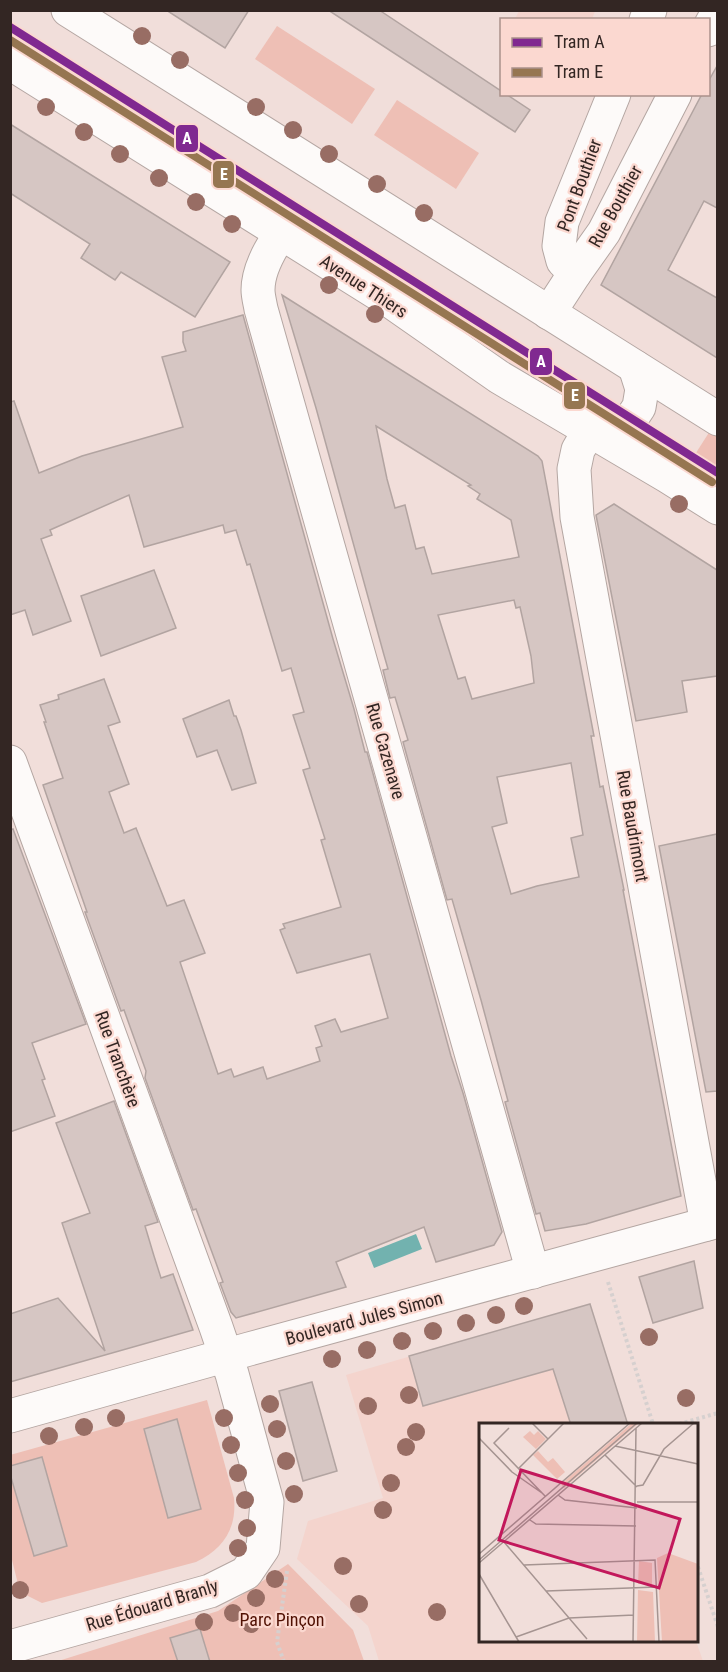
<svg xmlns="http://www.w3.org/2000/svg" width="728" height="1672" font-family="'Roboto Condensed',sans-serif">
<rect width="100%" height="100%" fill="#f1deda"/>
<g fill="#f4d4cd">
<path d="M519,11V10L595,11L592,19H515Z"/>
<path d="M590,1304L628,1424H480V1640L696,1641L703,1661H379L368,1626L297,1559L308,1521L383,1498L346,1375Z"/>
</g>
<g fill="#eebfb5">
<path d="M277,26L375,89L352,124L255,59Z"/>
<path d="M397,100L479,153L456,189L374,135Z"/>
<path d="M710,431L717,435V490L685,470Z"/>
<path d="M207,1400L234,1498C237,1529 223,1549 196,1562L42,1603L20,1592L11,1556L10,1455Z"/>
<path d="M288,1564L353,1630L364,1661L55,1662L218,1611Z"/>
</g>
<path fill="#72b2af" d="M416,1234L422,1249L374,1268L368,1253Z"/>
<g fill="#d6c6c3" stroke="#b2a4a1" stroke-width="1.5" fill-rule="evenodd">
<path d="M166,10H249L225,48Z"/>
<path d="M328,10H379L501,91V94H506L530,110L515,132Z"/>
<path d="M717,66V208L704,201L668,270L717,298V358L601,285L702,94H708V82Z"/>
<path d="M10,124L230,262L195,317L121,272L115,280L81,258L90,244L10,193Z"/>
<path d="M282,295L538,456L542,461L594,736H591L600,787L603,786L624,890H623L681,1196L586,1224L545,1231L540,1213L536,1214L505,1102L508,1101L481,1000L452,899L447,900L403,742L408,740L395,697L390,698L383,670L388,669L384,655L316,408ZM376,426L471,485L468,486L480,494L477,499L511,520L519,557L432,574L424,547L416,549L405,505L395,508L387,479ZM514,600L516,608L520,607L531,656L534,683L472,699L465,677L458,679L438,615ZM571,763L583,835L571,838L579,877L537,886L511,894L492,827L507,823L497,777Z"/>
<path d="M243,315L333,639L354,709L365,752H367L411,911L451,1056L463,1093L502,1232L494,1245L436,1262L424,1227L336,1262L346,1287L236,1318L231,1312L220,1283L223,1282L196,1209L193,1210L145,1078L146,1071L124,1010L121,1011L85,912H87L43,785L63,778L44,722H46L40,705L59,699L58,695L104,679L120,722L108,726L129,784L109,792L124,833L136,828L167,906L184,900L205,953L180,962L218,1074L231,1069L234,1077L263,1067L267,1079L320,1061L316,1048L322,1046L315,1026L335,1019L341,1032L388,1018L370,954L297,973L280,930L285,928L283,924L341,907L321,840L325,839L303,770L310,768L293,715L304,712L291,668L282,671L250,564L247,565L236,530L225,533L223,525L144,547L129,495L50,530L52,535L41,539L71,621L33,635L25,610L10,615V402L14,401L39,473L82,456L183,427L162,357L186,351L183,342V332Z"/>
<path d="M614,504L717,570V676L682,681L687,712L636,721L596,515Z"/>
<path d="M154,570L176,628L101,656L81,596Z"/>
<path d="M229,700L234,716H236L241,730L256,783L232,790L217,750L197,757L183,719Z"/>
<path d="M13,829L86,1024L32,1043L45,1079L42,1080L55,1116L10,1132V830Z"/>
<path d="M717,834V1091L706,1092L659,846Z"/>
<path d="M114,1101L158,1222L145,1226L154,1256L161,1278L173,1274L193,1330L10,1382V1314L58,1298L105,1351L62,1223L90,1213L56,1123Z"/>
<path d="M694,1261L703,1308L653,1323L639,1277Z"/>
<path d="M590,1304L628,1425H571L553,1369L423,1406L409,1356Z"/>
<path d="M312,1382L337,1471L303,1481L279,1391Z"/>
<path d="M177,1419L201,1509L168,1518L144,1429Z"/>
<path d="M42,1457L67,1546L34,1556L10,1474V1466Z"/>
<path d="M200,1629L210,1662H178L170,1638Z"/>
</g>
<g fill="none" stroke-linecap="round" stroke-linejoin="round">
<g stroke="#b4a6a2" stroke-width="35">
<g id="street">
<path d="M646,20L650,10"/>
<path d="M708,30L718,12"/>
<path d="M281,233C270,249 258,271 258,290C258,296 260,303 261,309L533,1272"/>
<path d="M575,273L563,261L559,246L562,222L614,94"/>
<path d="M549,313L575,273L604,232L675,94"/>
<path d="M635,367L642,389L639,407L631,419L620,426L589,431L578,450L574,469L577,517L707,1224"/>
<path d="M10,762L216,1327L232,1374L267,1502L263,1548L246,1573L210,1591L10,1647"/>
</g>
</g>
<g stroke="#b4a6a2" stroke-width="35">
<g id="secondary">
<path d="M68,10L718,419"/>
<path d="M10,63L393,303L499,377L667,476L718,508"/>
<path d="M10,1416L249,1349L718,1221"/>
</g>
</g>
<g stroke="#d6d0cf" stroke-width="4" stroke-dasharray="3 3" stroke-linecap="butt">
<path d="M608,1282L653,1424"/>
<path d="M679,1424L718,1413"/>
<path d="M696,1561L718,1627"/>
<path d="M284,1662L277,1642L287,1571"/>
</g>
<use href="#street" stroke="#fdfaf9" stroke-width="33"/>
<use href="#secondary" stroke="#fdfaf9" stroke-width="33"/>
<g stroke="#fbd8d0" stroke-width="12">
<path id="tram-1" d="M10,27L718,473"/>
</g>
<g stroke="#fbd8d0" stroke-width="12">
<path id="tram-2" d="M10,40L712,482"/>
</g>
<use href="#tram-1" stroke="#802990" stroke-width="8"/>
<use href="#tram-2" stroke="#967651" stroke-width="8"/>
</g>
<g fill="#986d64">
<circle cx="142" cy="36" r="9"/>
<circle cx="180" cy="60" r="9"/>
<circle cx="46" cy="107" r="9"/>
<circle cx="256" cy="107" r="9"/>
<circle cx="293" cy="130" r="9"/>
<circle cx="84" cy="132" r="9"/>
<circle cx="120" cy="154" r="9"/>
<circle cx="329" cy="154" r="9"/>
<circle cx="159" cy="178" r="9"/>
<circle cx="377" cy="184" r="9"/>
<circle cx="196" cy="202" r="9"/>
<circle cx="424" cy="213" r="9"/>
<circle cx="232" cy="224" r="9"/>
<circle cx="329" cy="285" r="9"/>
<circle cx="375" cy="314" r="9"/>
<circle cx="679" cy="504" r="9"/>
<circle cx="524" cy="1306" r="9"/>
<circle cx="496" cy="1315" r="9"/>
<circle cx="466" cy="1323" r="9"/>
<circle cx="433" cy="1331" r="9"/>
<circle cx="649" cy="1337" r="9"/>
<circle cx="402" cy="1341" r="9"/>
<circle cx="367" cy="1350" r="9"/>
<circle cx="332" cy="1359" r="9"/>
<circle cx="409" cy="1395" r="9"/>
<circle cx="686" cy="1398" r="9"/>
<circle cx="270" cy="1404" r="9"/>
<circle cx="368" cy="1406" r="9"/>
<circle cx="116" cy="1418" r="9"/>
<circle cx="224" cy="1418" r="9"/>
<circle cx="84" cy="1427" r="9"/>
<circle cx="277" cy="1429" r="9"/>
<circle cx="416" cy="1432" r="9"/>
<circle cx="49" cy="1436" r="9"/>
<circle cx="231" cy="1445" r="9"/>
<circle cx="406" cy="1447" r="9"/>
<circle cx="286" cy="1461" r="9"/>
<circle cx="238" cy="1473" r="9"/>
<circle cx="391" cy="1483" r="9"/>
<circle cx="294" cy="1494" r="9"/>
<circle cx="245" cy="1500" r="9"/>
<circle cx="383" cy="1510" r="9"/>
<circle cx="247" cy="1528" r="9"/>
<circle cx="238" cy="1548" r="9"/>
<circle cx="343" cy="1566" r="9"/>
<circle cx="275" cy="1579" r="9"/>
<circle cx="20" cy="1590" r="9"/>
<circle cx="256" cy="1598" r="9"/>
<circle cx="359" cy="1604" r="9"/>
<circle cx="437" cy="1612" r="9"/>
<circle cx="233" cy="1613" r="9"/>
<circle cx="204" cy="1622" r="9"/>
<circle cx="251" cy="1624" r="9"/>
</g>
<g text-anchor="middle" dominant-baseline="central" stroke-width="4.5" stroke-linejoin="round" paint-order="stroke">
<g font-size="18" fill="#332623" stroke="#fbd8d0">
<text transform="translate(579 185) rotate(-70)">Pont Bouthier</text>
<text transform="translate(615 206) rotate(-61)">Rue Bouthier</text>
<text transform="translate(364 286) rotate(33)">Avenue Thiers</text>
<text transform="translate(386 751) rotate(74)">Rue Cazenave</text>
<text transform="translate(633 826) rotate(80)">Rue Baudrimont</text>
<text transform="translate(118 1059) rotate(70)">Rue Tranchère</text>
<text transform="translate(364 1318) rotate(-15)">Boulevard Jules Simon</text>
<text transform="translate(152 1605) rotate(-17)">Rue Édouard Branly</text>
</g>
<g font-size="18" fill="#501003" stroke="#fbd8d0">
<text x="282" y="1619">Parc Pinçon</text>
</g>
</g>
<g transform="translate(479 1423)">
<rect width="219" height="219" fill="#f1deda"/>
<path d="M153,0H160L85,65L82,61ZM51,8L55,12L59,8L67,16L57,26L44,14ZM59,28L69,39L74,35L86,49L78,56L54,32ZM189,130L219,141V219H183L178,135ZM160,138L173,140V161H159ZM159,167L174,169L176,219H158Z" fill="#eebfb5"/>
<path fill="none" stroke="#a59491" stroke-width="1.5" d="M53,0L69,16M30,5L15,20L66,73M0,15L33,49L63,70M136,23L219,41M126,32L158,64M39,46L85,0M158,63L164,62L185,26L215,0M79,72L86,77L158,85M158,79H219M51,97L57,101L157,103M25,119L108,216M0,131L151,0M0,137L158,0M0,140L163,0M45,142L176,137L180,219M0,151L40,219M67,168L178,164M37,214L90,195L155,192M154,219L157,5"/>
<path fill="#c2185b" fill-opacity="0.15" stroke="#c2185b" stroke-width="3" d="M42,47L201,96L180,165L20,117Z"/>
<rect width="219" height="219" fill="none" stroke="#332623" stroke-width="3"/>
</g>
<g stroke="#fbd8d0" stroke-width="2">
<rect x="175" y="124" width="24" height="29" rx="6" fill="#802990"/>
<rect x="212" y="160" width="23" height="29" rx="6" fill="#967651"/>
<rect x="529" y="347" width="24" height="29" rx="6" fill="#802990"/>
<rect x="563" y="381" width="23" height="29" rx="6" fill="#967651"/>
</g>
<g font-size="16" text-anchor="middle" font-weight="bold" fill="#fff">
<text x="187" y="144">A</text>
<text x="224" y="180">E</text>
<text x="541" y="367">A</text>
<text x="575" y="401">E</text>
</g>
<rect width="728" height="1672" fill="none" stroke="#332623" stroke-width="24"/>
<rect x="500" y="18" width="210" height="78" fill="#fbd8d0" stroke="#ab918b" stroke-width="1.5"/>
<rect x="512" y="38" width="30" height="9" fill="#802990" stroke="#ab918b" stroke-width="1.5"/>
<text x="554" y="48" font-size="18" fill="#332623">Tram A</text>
<rect x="512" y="68" width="30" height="9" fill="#967651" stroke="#ab918b" stroke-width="1.5"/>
<text x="554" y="78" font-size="18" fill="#332623">Tram E</text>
</svg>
